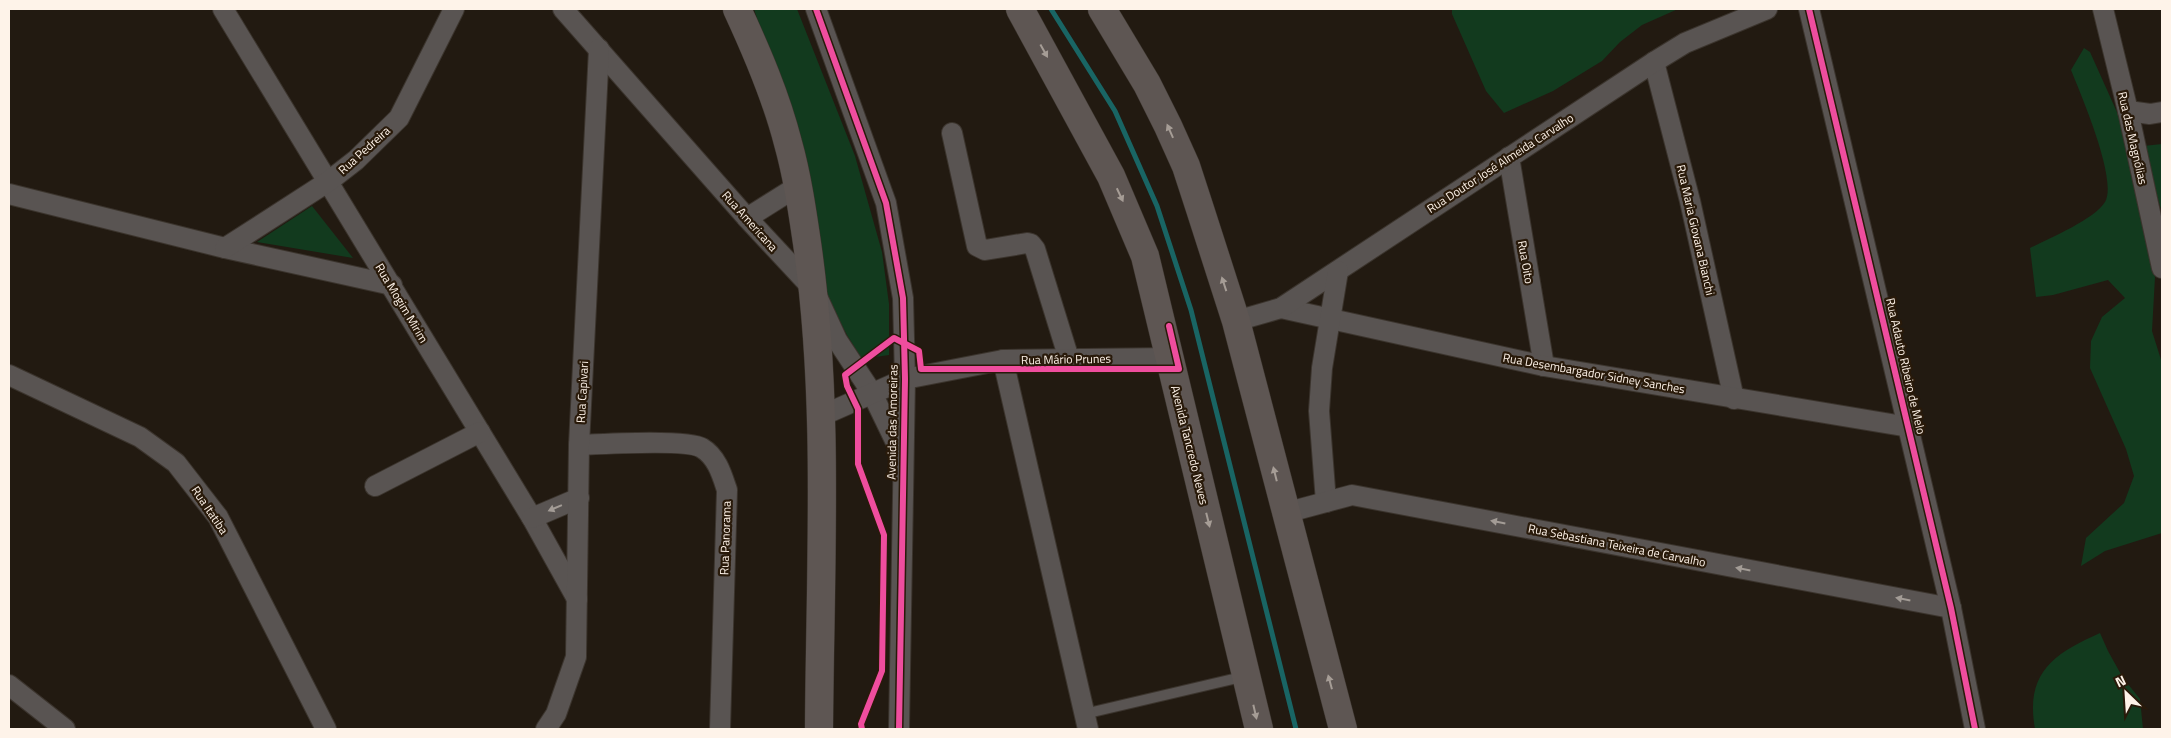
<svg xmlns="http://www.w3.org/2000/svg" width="2171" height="738" font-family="'Titillium Web',sans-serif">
<rect width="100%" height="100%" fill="#221a11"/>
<g fill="#123a1e">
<path d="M754,9H797L855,156L882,252L889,304V355L862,359L847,335L814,271L778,84Z"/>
<path d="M1452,9H1678L1642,25L1620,42L1602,61L1553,91L1504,113L1486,91L1452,14Z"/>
<path d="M2084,48L2090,52L2125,130L2155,277L2152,331L2162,363V533L2105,551L2081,566L2086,538L2124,503L2134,476L2126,449L2090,368L2091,341L2102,317L2125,298L2108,280L2053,295L2036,297L2030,248C2048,239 2095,219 2105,202C2118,180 2081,95 2071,70Z"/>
<path d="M2162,144V213L2143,146Z"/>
<path d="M312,206L353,258L257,242Z"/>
<path d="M2100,633L2108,651L2123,678L2140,699L2143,729H2035C2025,673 2053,654 2100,633Z"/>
</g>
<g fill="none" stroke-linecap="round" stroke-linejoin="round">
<path stroke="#196564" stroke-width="5" d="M1051,9L1115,111L1157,206L1191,310L1296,729"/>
<g stroke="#3b342d" stroke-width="12">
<path id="service" d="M1084,714L1246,676"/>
</g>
<g stroke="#3b342d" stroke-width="22">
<g id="minor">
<path d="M223,9L532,518L577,599"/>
<path d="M563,9L747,218L814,290L837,340L872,393L901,453"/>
<path d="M816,9L886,203L903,298L905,379L899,729"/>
<path d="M1809,9L1951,608L1975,729"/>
<path d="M2103,9L2128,111L2162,268"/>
<path d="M1654,62L1690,201L1734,399"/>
<path d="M2128,111L2150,114L2162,112"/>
<path d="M952,133L977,246L985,250L1027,243L1031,244L1035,249L1069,359"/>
<path d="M1509,157L1544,366"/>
<path d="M9,194L225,248L392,285"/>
<path d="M747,218L798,186"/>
<path d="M225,248L329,181L356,160L399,118L454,9"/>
<path d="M1281,308L1544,366L1909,427"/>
<path d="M1236,321L1281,308L1654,62L1685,43L1767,9"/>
<path d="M1003,360L1088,729"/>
<path d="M9,375L140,437L176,463L218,517L326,729"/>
<path d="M821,416L905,379L1003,360L1170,358"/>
<path d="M579,445C601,444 688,439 702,448C717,457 722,475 727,490L720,729"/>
<path d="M375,486L480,432"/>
<path d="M1326,502L1319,411L1322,368L1338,271"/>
<path d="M1285,513L1352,495L1951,608"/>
<path d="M532,518L579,498"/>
<path d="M9,685L65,729"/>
<path d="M546,729L556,714L576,657L579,445L599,49"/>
</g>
</g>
<g stroke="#3b342d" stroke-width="29">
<g id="secondary">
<path d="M737,9C757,52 776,96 788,143C797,175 802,209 807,243C830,403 820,568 819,729"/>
<path d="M1020,9L1111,176L1145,256L1259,729"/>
<path d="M1102,9L1147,84L1168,126L1186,166L1200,209L1236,321L1343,729"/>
</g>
</g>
<use href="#service" stroke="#595452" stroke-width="10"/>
<use href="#minor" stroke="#595452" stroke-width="20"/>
<use href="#secondary" stroke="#5e5653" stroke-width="28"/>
<g stroke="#291a0a" stroke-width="9">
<g id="cycleway">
<path d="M816,9L886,203L903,298L905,379L899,729"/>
<path d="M1809,9L1951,608L1975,729"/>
<path d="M862,729L861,724L882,671L884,535L858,464V409L847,386L845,375L894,338L919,351L921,369H1179L1169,326"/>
</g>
</g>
<use href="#cycleway" stroke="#ef4d9e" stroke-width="6"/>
</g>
<defs><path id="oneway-solid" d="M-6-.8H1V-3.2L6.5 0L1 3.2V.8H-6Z" transform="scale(1.25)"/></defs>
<g fill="#a69d96">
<use href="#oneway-solid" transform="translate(1044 51) rotate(61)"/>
<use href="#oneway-solid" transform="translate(1170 131) rotate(-114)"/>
<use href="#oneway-solid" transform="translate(1120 195) rotate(65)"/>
<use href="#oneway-solid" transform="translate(1224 284) rotate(-108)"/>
<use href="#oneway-solid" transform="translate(1275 474) rotate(-104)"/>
<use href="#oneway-solid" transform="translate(1208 520) rotate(76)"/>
<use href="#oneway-solid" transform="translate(1330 682) rotate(-105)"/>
<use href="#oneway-solid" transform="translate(1255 712) rotate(77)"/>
</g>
<g fill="#a39c96">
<use href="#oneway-solid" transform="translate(555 508) rotate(157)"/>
<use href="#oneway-solid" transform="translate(1498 522) rotate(-169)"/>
<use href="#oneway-solid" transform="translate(1743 569) rotate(-169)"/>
<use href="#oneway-solid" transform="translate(1903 599) rotate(-169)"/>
</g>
<g text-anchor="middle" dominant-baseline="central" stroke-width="4.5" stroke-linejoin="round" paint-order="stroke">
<g font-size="12" fill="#fef3e9" stroke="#291a0a">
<text transform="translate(2133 138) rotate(77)">Rua das Magnólias</text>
<text transform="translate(364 150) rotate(-42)">Rua Pedreira</text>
<text transform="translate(1500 163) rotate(-33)">Rua Doutor José Almeida Carvalho</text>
<text transform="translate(750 221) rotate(48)">Rua Americana</text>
<text transform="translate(1696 230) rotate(77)">Rua Maria Giovana Bianchi</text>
<text transform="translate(1526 262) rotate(80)">Rua Oito</text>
<text transform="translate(402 303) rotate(59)">Rua Mogim Mirim</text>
<text transform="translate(1066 359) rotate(-1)">Rua Mário Prunes</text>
<text transform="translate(1906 366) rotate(77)">Rua Adauto Ribeiro de Melo</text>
<text transform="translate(1594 373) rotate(10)">Rua Desembargador Sidney Sanches</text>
<text transform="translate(582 392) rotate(-87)">Rua Capivari</text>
<text transform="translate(892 422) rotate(-89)">Avenida das Amoreiras</text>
<text transform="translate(1190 445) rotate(76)">Avenida Tancredo Neves</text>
<text transform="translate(210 510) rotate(56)">Rua Itatiba</text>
<text transform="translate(725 538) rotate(-88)">Rua Panorama</text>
<text transform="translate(1617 545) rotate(11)">Rua Sebastiana Teixeira de Carvalho</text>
</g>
</g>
<rect width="2171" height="738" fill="none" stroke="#fef3e9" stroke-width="20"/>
<g transform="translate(2126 693) rotate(335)" stroke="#291a0a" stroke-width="4" paint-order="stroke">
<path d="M0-4L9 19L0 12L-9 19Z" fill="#fef3e9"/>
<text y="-8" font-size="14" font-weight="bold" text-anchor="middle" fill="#fef3e9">N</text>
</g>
</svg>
